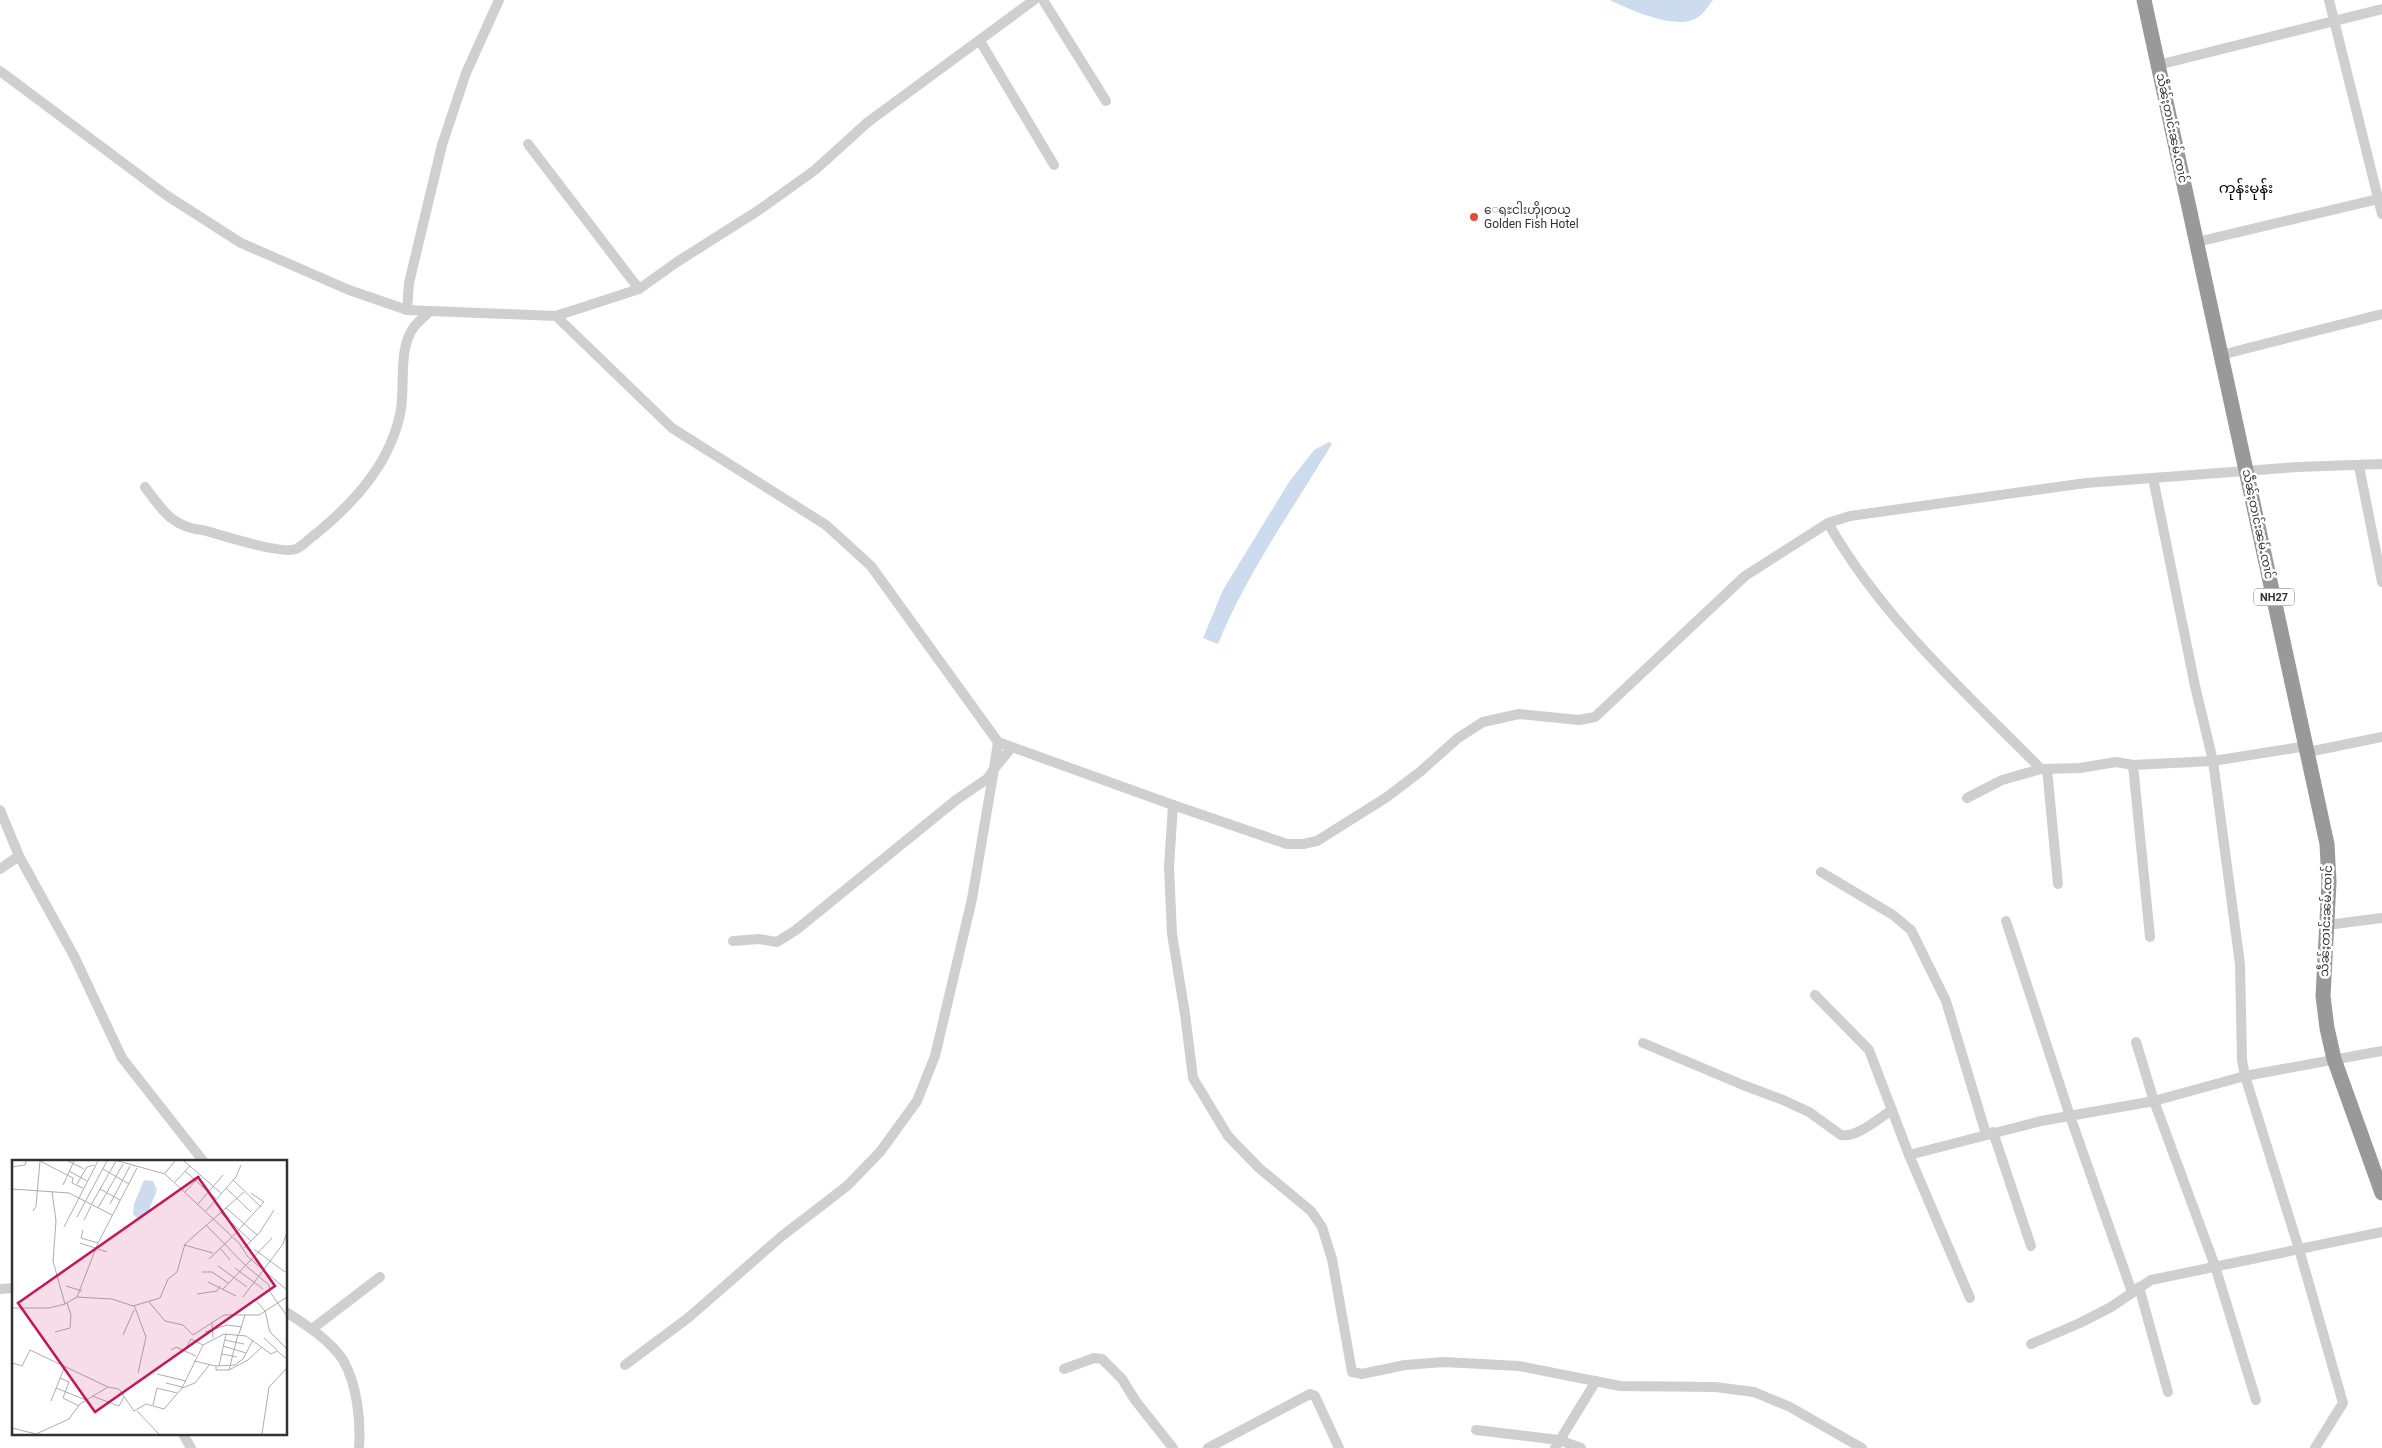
<svg xmlns="http://www.w3.org/2000/svg" width="2382" height="1448" font-family="Roboto,'Noto Sans Myanmar',sans-serif">
<rect width="100%" height="100%" fill="#fff"/>
<g fill="#cddbee">
<path d="M1610,0H1713C1707,8 1701,18 1690,21C1667,26 1630,10 1610,0Z"/>
<path d="M1329,442L1332,444C1292,510 1247,573 1218,644L1203,638L1223,590L1289,482L1314,450Z"/>
</g>
<g fill="none" stroke-linecap="round" stroke-linejoin="round">
<g stroke="#cfcfcf" stroke-width="10">
<path d="M1043,0L1106,101"/>
<path d="M2329,0L2382,214"/>
<path d="M980,41L1054,165"/>
<path d="M2158,65L2382,9"/>
<path d="M0,71L166,195L241,243L349,290L407,310L556,316L639,289L677,262L759,210L815,170L868,122L1034,0"/>
<path d="M528,144L639,289"/>
<path d="M2197,242L2382,198"/>
<path d="M407,310L409,283L442,145L466,73L499,0"/>
<path d="M556,316L672,428L826,525L871,566L998,742L1173,805L1287,844H1303L1317,841L1387,797L1421,771L1458,738L1483,722L1519,714L1579,720L1595,717L1745,576L1828,523L1850,516L2086,483L2297,467L2382,464"/>
<path d="M2221,355L2382,314"/>
<path d="M2359,466L2382,582"/>
<path d="M2153,478L2195,686L2213,761L2240,964L2242,1060L2245,1076L2299,1249L2343,1403L2315,1448"/>
<path d="M145,487C162,510 173,528 203,530C220,535 283,555 296,549C303,546 311,537 317,533C356,501 392,461 401,409C405,385 398,348 414,327C419,321 425,316 430,311"/>
<path d="M1828,523C1882,618 1965,692 2041,769"/>
<path d="M2308,752L2382,737"/>
<path d="M2133,765L2150,937"/>
<path d="M2047,769L2058,884"/>
<path d="M1967,798L2002,780L2041,769L2080,768L2116,762L2133,765L2213,761L2307,746"/>
<path d="M1173,805L1169,867L1172,934L1185,1014L1193,1078L1228,1136L1259,1168L1311,1211L1322,1227L1332,1259L1352,1372L1362,1374L1405,1365L1444,1362L1519,1366L1620,1386L1715,1387L1754,1392L1790,1407L1862,1448"/>
<path d="M0,810L19,856L74,956L122,1058L204,1162"/>
<path d="M0,869L19,856"/>
<path d="M1821,872L1893,915L1911,930L1946,1001L1986,1134"/>
<path d="M2006,921L2070,1116L2132,1292"/>
<path d="M2327,925L2382,918"/>
<path d="M733,941L759,939L777,942L796,930L956,800L987,779L994,769L998,742"/>
<path d="M1815,995L1869,1050L1909,1155L1970,1298"/>
<path d="M2136,1042L2154,1101L2215,1266L2256,1400"/>
<path d="M1643,1043L1743,1085L1783,1100L1809,1112L1841,1135C1857,1138 1879,1118 1892,1110"/>
<path d="M1993,1132L2031,1246"/>
<path d="M1909,1155L2041,1121L2154,1101L2245,1076L2382,1051"/>
<path d="M2139,1287L2168,1392"/>
<path d="M0,1289L14,1288"/>
<path d="M286,1312C305,1324 331,1341 343,1360C357,1384 361,1421 359,1448"/>
<path d="M312,1329L380,1277"/>
<path d="M2031,1344L2080,1323L2111,1307L2151,1280L2382,1232"/>
<path d="M625,1365L688,1318L782,1236L847,1186L880,1152L917,1101L935,1056L972,899L994,769L1012,747"/>
<path d="M1064,1369L1094,1358L1102,1359L1122,1379L1135,1400L1173,1448"/>
<path d="M1476,1430L1559,1440L1581,1448"/>
<path d="M183,1434L191,1448"/>
<path d="M1208,1448L1310,1394L1315,1396L1339,1448"/>
<path d="M1555,1448L1596,1381"/>
</g>
<path stroke="#999" stroke-width="15" d="M2144,0L2327,844L2329,882L2323,996L2327,1028L2334,1059L2382,1193"/>
</g>
<circle fill="#e74a35" stroke="#fff" stroke-width="2" cx="1474" cy="217" r="5"/>
<g text-anchor="middle" dominant-baseline="central" stroke-width="5" stroke-linejoin="round" paint-order="stroke">
<rect fill="#fff" stroke="#707070" stroke-width="1" x="2254" y="588.5" width="40" height="17" rx="4"/>
<g font-size="11" font-weight="bold" fill="#323232">
<text x="2274" y="597">NH27</text>
</g>
<g font-size="12" fill="#323232" stroke="#fff">
<text transform="translate(2172 128) rotate(78)">သဵၼ်ႈတၢင်းၼမ်ႉၸၢင်</text>
<text transform="translate(2258 524) rotate(78)">သဵၼ်ႈတၢင်းၼမ်ႉၸၢင်</text>
<text transform="translate(2326 921) rotate(-88)">သဵၼ်ႈတၢင်းၼမ်ႉၸၢင်</text>
</g>
<g font-size="12" fill="#323232" stroke="#fff" text-anchor="start">
<text x="1484" y="210">ေရႊငါးဟိုုတယ္<tspan x="1484" dy="14">Golden Fish Hotel</tspan></text>
</g>
<g font-size="15" fill="#000" stroke="#fff">
<text x="2246" y="188">ကုန်းမုန်း</text>
</g>
</g>
<g transform="translate(12 1160)">
<rect width="275" height="275" fill="#fff"/>
<path d="M132,20L141,21L145,30L135,55L125,58L121,54L122,44Z" fill="#cddbee"/>
<path fill="none" stroke="#adadad" stroke-width="1" d="M28,1L61,18L60,23L71,28M56,1L72,9M106,1L153,14L227,83L236,97L275,130M172,1L209,33M0,7L13,5L14,1M91,9L117,24M57,11L75,21M173,11L204,39M153,13L163,1M221,20L249,47M163,22L178,6M65,24L75,7L82,5M51,25L62,1M214,28L239,52M0,29L57,33L100,55M88,29L108,40M40,31L44,61L41,101L53,144M173,32L189,15M98,44L118,6M186,44L211,15M79,45L104,1M86,48L111,4M214,48L245,75M21,51L24,46L28,1M194,51L224,17L229,5M209,53L239,81M65,57L95,1M72,60L79,46M194,65L233,105L257,125L258,132L275,156M52,67L86,1M71,70L69,78L86,83M221,76L252,42L239,33M68,83L95,92M172,85L201,93M208,88L218,100M232,88L248,72L262,50M242,89L258,101M197,99L220,77M258,101L273,112M206,106L235,127M223,108L251,129M190,112H200L216,123M196,122L224,136M54,126L70,131M211,129L260,78M185,134L205,131L208,126M65,137L100,139L121,146L148,138L156,119L165,112L173,84L232,32M231,137L271,84L275,72M137,142L153,161L171,165L181,175L212,155H247L275,137M245,142L253,151L258,172L275,189M122,145L134,177L126,213M0,148H37L53,144L65,137L86,83L125,8M200,163L201,178M43,172L58,168L59,155L55,143M193,172L215,165L230,167M227,174L233,155M111,175L122,150M252,178L265,190M213,180L232,184M211,186L234,193M159,190L164,187L184,196M173,190L179,179L191,185M210,194L225,197M182,201L204,206L223,205L231,199L241,180M0,203L10,206L18,190L96,227M204,206V210H217L236,200L250,187M207,206L214,174M217,210L226,174M145,214L174,221M48,218L57,222L51,238L67,246M154,223L170,227M44,228L74,240M170,228L183,223L198,204M80,236L107,246L112,237M39,241L53,206M141,245L145,228L165,233M125,251L147,274M0,268L24,274L57,259L68,244L96,227L107,229L122,251L134,244L152,249L170,228L191,185L212,174L234,176L259,194L265,191L275,199M250,274L257,227L275,208"/>
<path fill="#c2185b" fill-opacity="0.15" stroke="#c2185b" stroke-width="2.5" d="M186,17L263,126L83,252L6,143Z"/>
<rect width="275" height="275" fill="none" stroke="#323232" stroke-width="2.5"/>
</g>
</svg>
